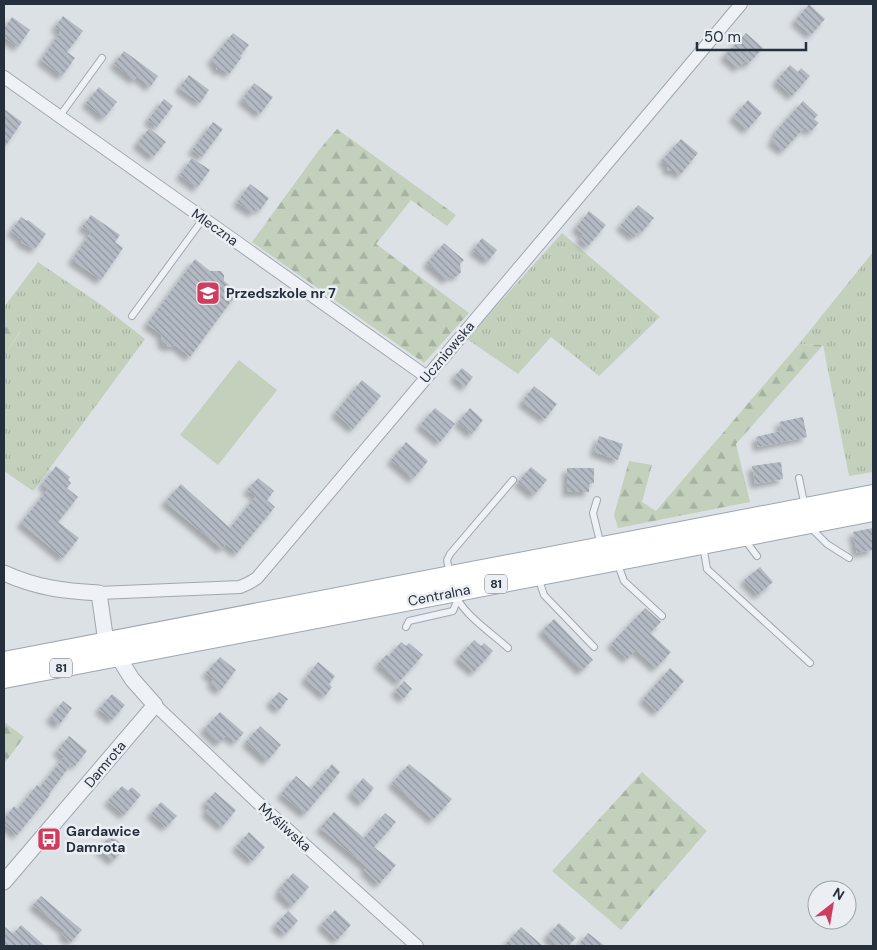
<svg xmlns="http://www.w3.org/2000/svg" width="877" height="950" font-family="'DM Sans',sans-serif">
<defs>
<pattern id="grass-tufts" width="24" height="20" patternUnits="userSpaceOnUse" patternTransform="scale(1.25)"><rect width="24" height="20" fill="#c3d0bc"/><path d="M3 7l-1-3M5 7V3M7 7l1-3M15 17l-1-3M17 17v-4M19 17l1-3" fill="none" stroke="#a7b3a2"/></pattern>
<pattern id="forest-firs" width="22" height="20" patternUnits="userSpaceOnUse" patternTransform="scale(1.25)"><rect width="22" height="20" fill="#c3d0bc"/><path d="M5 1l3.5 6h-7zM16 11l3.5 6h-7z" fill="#a7b3a2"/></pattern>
<pattern id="building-back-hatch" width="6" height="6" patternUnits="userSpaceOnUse" patternTransform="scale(1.25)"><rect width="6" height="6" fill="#b3bac3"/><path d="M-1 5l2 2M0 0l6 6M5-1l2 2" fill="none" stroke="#9198a0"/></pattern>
<filter id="shadow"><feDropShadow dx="-4.5" dy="4.5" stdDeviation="2.5" flood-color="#0004"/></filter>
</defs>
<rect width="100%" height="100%" fill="#dce1e6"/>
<g fill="url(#grass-tufts)">
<path d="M562,233L660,317L599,376L551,337L518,374L467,339Z"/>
<path d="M873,252V472L849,476L823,345L799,344Z"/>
<path d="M38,262L103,306L145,339L33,491L4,471V356L20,332L4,319V307Z"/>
</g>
<g fill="url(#forest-firs)">
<path d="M337,129L456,215L447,226L411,200L376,244L469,313L424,363L252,242L319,150Z"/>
<path d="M4,319L20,331L4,356Z"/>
<path d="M799,344L823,345L736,444L750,502L618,528L614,515L629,461L652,465L642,502L656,511Z"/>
<path d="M4,722L24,737L4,764Z"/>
<path d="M642,772L707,831L621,930L552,871Z"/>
</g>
<path fill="#c3d0bc" d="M239,360L277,390L218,465L180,435Z"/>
<g fill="url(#building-back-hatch)" filter="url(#shadow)">
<path d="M809,4L825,19L811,35L795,21Z"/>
<path d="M63,16L83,31L67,52L75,58L62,76L41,60L61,31L55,27Z"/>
<path d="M12,17L30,30L18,47L4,37V29Z"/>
<path d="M233,33L249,45L240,56L242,57L229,74L223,70H217L216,65L211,60Z"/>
<path d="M746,33L763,48L747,65L744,62L738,68L724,56Z"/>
<path d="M124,51L158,76L150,87L137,76L134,80L114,64Z"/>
<path d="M790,65L798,72L801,68L810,76L792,96L776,81Z"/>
<path d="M189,75L209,90L200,103L179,88Z"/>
<path d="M254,83L273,97L260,114L242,100Z"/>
<path d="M99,87L117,102L104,118L86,103Z"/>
<path d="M164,99L173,106L157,127L148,120Z"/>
<path d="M748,100L762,113L747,130L733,117Z"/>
<path d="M803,101L818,115L814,119L819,123L810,132L805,127L783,151L771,141L776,136L775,134L777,130Z"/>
<path d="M4,109L22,122L4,148Z"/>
<path d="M213,122L223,129L202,157L192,150Z"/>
<path d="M149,128L166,142L153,157L137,144Z"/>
<path d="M681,139L698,153L680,175L675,171H668L667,165L662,160Z"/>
<path d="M192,158L210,170L197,188L180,175Z"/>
<path d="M250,184L269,198L260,210L256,208L253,213L237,202Z"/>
<path d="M638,205L654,218L641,233L639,231L634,237L620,226Z"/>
<path d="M589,211L606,225L588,246L580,239L583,234L576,228Z"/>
<path d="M91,215L120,235L115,242L123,248L101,280L72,260L91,232L82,227Z"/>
<path d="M21,217L27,221L28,220L46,234L35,249L22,243L21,239L11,231Z"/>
<path d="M482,238L497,250L488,261L473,250Z"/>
<path d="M444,243L464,260L460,264L461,272L457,276H450L447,280L427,263Z"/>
<path d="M195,259L210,271H221L224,275V281L238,292L190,357L175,345L170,347L164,345L161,340L162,335L147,324Z"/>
<path d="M462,368L473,377L465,387L454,377Z"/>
<path d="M362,380L381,396L353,429L335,413Z"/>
<path d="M534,386L557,404L545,419L522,402Z"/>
<path d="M435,408L455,424L440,442L420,425Z"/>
<path d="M470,408L483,420L472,434L458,422Z"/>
<path d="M803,417L807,437L758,447L756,437L781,431L779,422Z"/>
<path d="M599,436L623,444L618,460L594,452Z"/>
<path d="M406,442L428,461L413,479L391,460Z"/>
<path d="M781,462L783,479L755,484L752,466Z"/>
<path d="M56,466L70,477L68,480L71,483L67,488L78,497L58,522L79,538L63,558L21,523L48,489L42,484Z"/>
<path d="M531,467L547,480L534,495L518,482Z"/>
<path d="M567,468H594V483L589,484V492H567Z"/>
<path d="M258,478L274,491L267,500L275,507L237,553L226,544L222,549L165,502L181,484L230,528L256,496L247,490Z"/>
<path d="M873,528V550L857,553L853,532Z"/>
<path d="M760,567L773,582L758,595L744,580Z"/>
<path d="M645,608L661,622L650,633L671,652L656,668L636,650L627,659L611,644Z"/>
<path d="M554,619L593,660L581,671L542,631Z"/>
<path d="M474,640L481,646L484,643L493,651L474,672L458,658Z"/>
<path d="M401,642L406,646L409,643L423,655L399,682L378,664L385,656L387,655L389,656Z"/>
<path d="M220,657L236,670L220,691L211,683L214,679L206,673Z"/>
<path d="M318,662L335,676L329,684L332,687L325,696L305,679Z"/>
<path d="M670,668L684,681L657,712L643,699Z"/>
<path d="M404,681L412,689L403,699L395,691Z"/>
<path d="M279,692L288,699L279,710L270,702Z"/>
<path d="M112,694L125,705L112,720L99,709Z"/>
<path d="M63,701L72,708L59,725L50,718Z"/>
<path d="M220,712L244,733L235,742L227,735L219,743L204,729Z"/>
<path d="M260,726L281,745L267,761L246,742Z"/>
<path d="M69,736L87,751L75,766L72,763L49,794L50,795L17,835L4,824V819L14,806L18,809L37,785L40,787L64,757L57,751Z"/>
<path d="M332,764L340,772L305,814L281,794L296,776L311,789Z"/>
<path d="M409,764L452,799L433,820L392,783Z"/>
<path d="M363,778L374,788L362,803L351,793Z"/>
<path d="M122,786L128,791L132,787L141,795L124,815L108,801Z"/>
<path d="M215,792L236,810L222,827L205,812L210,807L205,803Z"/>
<path d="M161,802L177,816L166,827L151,814Z"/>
<path d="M334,812L364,838L385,813L396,822L374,847L396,865L379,884L364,870L367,867L320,828Z"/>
<path d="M249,832L265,847L252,861L236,847Z"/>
<path d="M111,835L125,847L113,861L99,849Z"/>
<path d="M293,873L309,887L292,906L278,893L282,889L280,888Z"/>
<path d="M41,896L82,930L71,942L62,934L65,931L33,905Z"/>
<path d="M335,910L351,925L337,940L321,925Z"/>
<path d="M288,911L298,921L285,934L275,925Z"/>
<path d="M559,923L576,938L568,946H557L547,936Z"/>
<path d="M21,925L45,946H4V926L13,934Z"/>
<path d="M521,927L543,946H504Z"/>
<path d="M588,933L605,946H578Z"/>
</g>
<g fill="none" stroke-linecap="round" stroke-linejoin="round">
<g stroke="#a1a8b0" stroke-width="8">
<g id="service">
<path d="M59,117L102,58"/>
<path d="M132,316L203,219"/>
<path d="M799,478L805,507"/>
<path d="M597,500L593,513L601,546"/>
<path d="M810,527L827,544L849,558"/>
<path d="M745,540L757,556"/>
<path d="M703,545L707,569L810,663"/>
<path d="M617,562L624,581L662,616"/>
<path d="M450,575L447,560L450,554L513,480"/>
<path d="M538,577L544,595L594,647"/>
<path d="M455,593C461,613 493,634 508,648"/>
<path d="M406,627L409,621L453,611L457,601"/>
</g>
</g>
<g stroke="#a1a8b0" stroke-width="14">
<g id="minor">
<path d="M4,77L427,377"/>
<path d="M99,593L240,587L249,583L257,578L562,217L741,4"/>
<path d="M155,705L256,801L417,946"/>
</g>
</g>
<g stroke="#a1a8b0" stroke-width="17">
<path id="tertiary" d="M4,573C37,588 64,591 99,593L105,635L109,642L132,679L155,705L4,882"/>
</g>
<g stroke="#9ba6b2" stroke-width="22">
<g id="primary">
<path d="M4,662L873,495"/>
<path d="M4,678L873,511"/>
</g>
</g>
<use href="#service" stroke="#eef1f5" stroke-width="6"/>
<use href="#minor" stroke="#eef1f5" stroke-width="12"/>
<use href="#tertiary" stroke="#eef1f5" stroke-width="15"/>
<use href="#primary" stroke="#fff" stroke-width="20"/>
</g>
<defs>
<g id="school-square" transform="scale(1.25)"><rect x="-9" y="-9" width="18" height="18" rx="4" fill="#d03c5e" stroke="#ebeff4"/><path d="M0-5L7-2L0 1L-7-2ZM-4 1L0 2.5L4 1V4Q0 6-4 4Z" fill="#fff"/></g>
<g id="bus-square" transform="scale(1.25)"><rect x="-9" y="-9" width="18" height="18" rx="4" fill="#d03c5e" stroke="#ebeff4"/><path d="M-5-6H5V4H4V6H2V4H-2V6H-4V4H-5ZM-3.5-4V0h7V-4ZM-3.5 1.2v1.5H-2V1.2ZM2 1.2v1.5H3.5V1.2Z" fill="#fff"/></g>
</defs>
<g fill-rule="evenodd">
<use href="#school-square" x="208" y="293"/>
<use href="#bus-square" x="49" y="839"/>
</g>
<g text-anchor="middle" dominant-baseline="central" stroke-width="5" stroke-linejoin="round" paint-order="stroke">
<g fill="#ebeff4" stroke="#606973" stroke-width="1">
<rect x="485" y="574.5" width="22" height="19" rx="4"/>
<rect x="50" y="658.5" width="22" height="19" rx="4"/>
</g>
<g font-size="12" font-weight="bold" fill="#25303c">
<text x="496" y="584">81</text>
<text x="61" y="668">81</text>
</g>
<g font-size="14" fill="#25303c" stroke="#ebeff4">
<text transform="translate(215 227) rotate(35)">Mleczna</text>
<text transform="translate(447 352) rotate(-50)">Uczniowska</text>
<text transform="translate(439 595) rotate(-11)">Centralna</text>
<text transform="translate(105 764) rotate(-50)">Damrota</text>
<text transform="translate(285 827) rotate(42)">Myśliwska</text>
</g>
<g font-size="14" font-weight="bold" fill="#25303c" stroke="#ebeff4" text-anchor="start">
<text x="226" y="293">Przedszkole nr 7</text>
<text x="66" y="831">Gardawice<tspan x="66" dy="16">Damrota</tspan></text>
</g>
</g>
<rect width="877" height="950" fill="none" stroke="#25303c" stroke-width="10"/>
<g transform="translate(832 905) rotate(31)"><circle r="24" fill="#ebeff4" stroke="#9ca3aa"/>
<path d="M0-4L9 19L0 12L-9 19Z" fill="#d03c5e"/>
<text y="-8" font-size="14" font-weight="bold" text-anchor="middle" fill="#25303c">N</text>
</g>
<path d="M697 42v8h109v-8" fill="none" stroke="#25303c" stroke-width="2.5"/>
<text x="704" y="42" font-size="15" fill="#25303c" stroke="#ebeff4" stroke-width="4" paint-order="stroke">50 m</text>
</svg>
